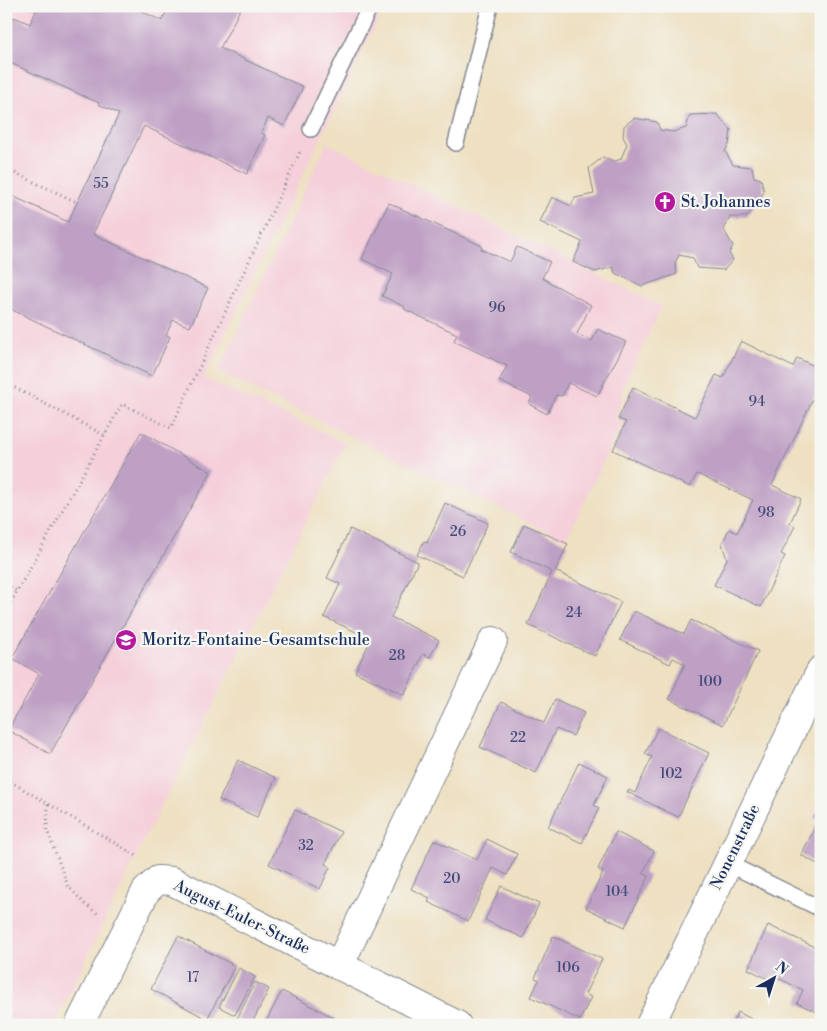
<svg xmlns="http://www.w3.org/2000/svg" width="827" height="1031" font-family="'Libre Bodoni',serif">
<rect width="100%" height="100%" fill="#f6f6f2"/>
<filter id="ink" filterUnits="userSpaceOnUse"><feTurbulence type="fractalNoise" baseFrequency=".02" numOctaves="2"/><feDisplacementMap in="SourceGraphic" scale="10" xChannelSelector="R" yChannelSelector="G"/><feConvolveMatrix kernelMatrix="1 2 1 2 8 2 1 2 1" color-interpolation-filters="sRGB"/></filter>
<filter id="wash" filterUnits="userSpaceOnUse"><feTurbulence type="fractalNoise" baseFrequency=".0096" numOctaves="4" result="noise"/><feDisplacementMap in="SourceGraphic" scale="20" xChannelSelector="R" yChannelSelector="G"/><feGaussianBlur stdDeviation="1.12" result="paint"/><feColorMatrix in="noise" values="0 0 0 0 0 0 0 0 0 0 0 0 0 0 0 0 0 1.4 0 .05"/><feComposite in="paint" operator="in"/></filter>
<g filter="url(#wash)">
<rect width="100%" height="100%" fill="#eee0c1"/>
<g fill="#f5cfda">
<path d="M6,6H385L204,378L346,443L146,836L54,1025H6Z"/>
<path d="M327,143L662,306L620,394L624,396L614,419L622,423L566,540L218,372Z"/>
</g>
<g id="blocks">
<g fill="#bfa0c5">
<path d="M30,6H131L162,21L169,6H242L220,48L303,87L284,126L268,118L261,133L265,135L247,174L144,126L93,234L208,288L190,327L173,320L166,335L170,337L152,376L6,307V193L68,222L119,114L98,104L99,103L6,61V32L14,17L30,24L37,9Z"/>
<path d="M717,114L731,130L729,145L725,151L733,165L752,167L754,177L761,179L764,192L747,217H730L724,230L733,246L729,253L733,260L724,270L697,268L693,258L679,255L675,263L677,274L642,286L615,273L613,267L595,272L573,262L582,242L540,222L552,197L571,206L575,198L594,194L589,168L603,157L613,162L621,159L627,144L623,137L624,126L634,118L657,122L660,130L673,132L686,128L690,115Z"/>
<path d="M389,203L482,246L481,249L510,262L517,247L550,262L542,278L591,305L577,334L592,341L598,329L626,342L597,396L568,383L562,396L556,395L547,414L529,404L532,397L499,381L507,366L454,341L457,334L404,309L405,307L382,296L393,274L362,259Z"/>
<path d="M741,341L793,367L797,358L821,369V382L772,485L801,499L790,523L795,526L781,554L785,556L761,607L714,585L727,559L722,544L729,529L737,533L753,500L697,474L690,487L613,450L626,422L618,419L633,387L695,417L716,375L723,378Z"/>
<path d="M141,432L211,472L50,754L8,730L39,674L12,658Z"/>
<path d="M445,503L488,523L463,576L417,555L424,541L427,543Z"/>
<path d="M524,524L568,544L555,571L621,602L595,656L528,625L552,572L511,552Z"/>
<path d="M350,529L418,562L391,617L439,640L430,657L423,654L404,695L355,672L371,639L324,617L340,584L327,578Z"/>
<path d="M634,611L684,634L691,620L758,651L723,725L669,699L685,664L673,658L670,664L620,640Z"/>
<path d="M555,699L584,713L573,736L556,729L536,773L480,747L501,702L544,723Z"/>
<path d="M658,728L709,753L678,817L627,792L629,790L635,793L652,757L645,754Z"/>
<path d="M238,760L276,778L257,817L219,800Z"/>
<path d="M579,762L608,776L594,805L599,808L582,843L548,827Z"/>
<path d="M821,805V866L801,855L819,820L814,818Z"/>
<path d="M295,810L341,832L325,864L330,867L320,889L269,864Z"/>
<path d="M616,832L654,851L643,873L649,876L625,927L586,908L603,872L598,869Z"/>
<path d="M487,839L517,854L507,875L493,868L468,921L428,902L430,898L411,889L434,840L477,860Z"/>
<path d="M501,886L539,904L523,938L485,920Z"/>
<path d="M768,925L821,950V1014L797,1003L803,990L772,975L770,980L748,969Z"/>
<path d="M178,936L235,966L207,1019L151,989Z"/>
<path d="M553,936L602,959L585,994L591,997L580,1020L531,997L539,980L535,978Z"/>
<path d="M239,968L255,977L235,1015L219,1007Z"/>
<path d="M255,982L269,989L251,1025H248L237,1019Z"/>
<path d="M282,991L335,1018L332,1025H264Z"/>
<path d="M738,1012L763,1025H731Z"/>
</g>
</g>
</g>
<g filter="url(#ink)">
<use href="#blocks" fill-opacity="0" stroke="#848890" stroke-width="1"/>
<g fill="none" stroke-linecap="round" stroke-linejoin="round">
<g stroke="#848890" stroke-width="18">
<g id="service">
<path d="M311,129L370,6"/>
<path d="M456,143L490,6"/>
<path d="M727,863L821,909"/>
</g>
</g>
<g stroke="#848890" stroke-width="30">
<g id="minor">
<path d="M339,966L493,641"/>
<path d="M79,1025L146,891L158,880L172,881L457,1025"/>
<path d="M650,1025L821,670"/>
</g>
</g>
<g stroke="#848890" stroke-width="3" stroke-dasharray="1 4" stroke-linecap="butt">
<path d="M6,169L77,202"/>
<path d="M6,383L104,435"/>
<path d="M6,585L17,591"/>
<path d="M6,611L122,404L171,428L300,152"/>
<path d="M6,779L137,856"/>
<path d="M48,804L47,830L68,886L85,904L98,914"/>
</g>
<use href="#service" stroke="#fff" stroke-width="15"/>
<use href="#minor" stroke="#fff" stroke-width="28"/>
</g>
</g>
<defs>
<g id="church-disc" transform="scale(1.125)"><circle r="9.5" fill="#b5179e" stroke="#f6f6f2"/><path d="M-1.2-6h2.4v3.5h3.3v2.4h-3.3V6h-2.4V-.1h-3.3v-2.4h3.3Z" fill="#fff"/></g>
<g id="school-disc" transform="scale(1.125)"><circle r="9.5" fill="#b5179e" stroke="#f6f6f2"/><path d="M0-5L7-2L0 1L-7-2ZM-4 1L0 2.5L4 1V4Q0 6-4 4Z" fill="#fff"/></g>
</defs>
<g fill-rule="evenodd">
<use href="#church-disc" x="665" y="202"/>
<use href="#school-disc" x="126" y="640"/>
</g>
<g text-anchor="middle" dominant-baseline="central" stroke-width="4.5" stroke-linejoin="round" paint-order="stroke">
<g font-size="14" fill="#444b78">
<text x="101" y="184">55</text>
<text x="497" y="308">96</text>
<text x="757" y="402">94</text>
<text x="766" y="513">98</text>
<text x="458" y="532">26</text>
<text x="574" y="613">24</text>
<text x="397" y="656">28</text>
<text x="710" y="682">100</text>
<text x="518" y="738">22</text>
<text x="671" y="774">102</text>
<text x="306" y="846">32</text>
<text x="452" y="879">20</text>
<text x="617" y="892">104</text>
<text x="568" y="968">106</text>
<text x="193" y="978">17</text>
</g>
<g font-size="16" fill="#1b2f5e" stroke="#f6f6f2" text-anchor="start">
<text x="681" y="202">St. Johannes</text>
<text x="142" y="640">Moritz-Fontaine-Gesamtschule</text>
</g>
<g font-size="16" fill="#1b2f5e" stroke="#f6f6f2">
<text transform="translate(735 847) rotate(-64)">Nonenstraße</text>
<text transform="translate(242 917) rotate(26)">August-Euler-Straße</text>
</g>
</g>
<rect width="827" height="1031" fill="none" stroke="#f6f6f2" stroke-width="25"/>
<g transform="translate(774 978) rotate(39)" stroke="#f6f6f2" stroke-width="4" paint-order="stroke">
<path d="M0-4L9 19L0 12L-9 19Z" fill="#1b2f5e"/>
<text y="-8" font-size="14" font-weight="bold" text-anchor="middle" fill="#1b2f5e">N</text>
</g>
</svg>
